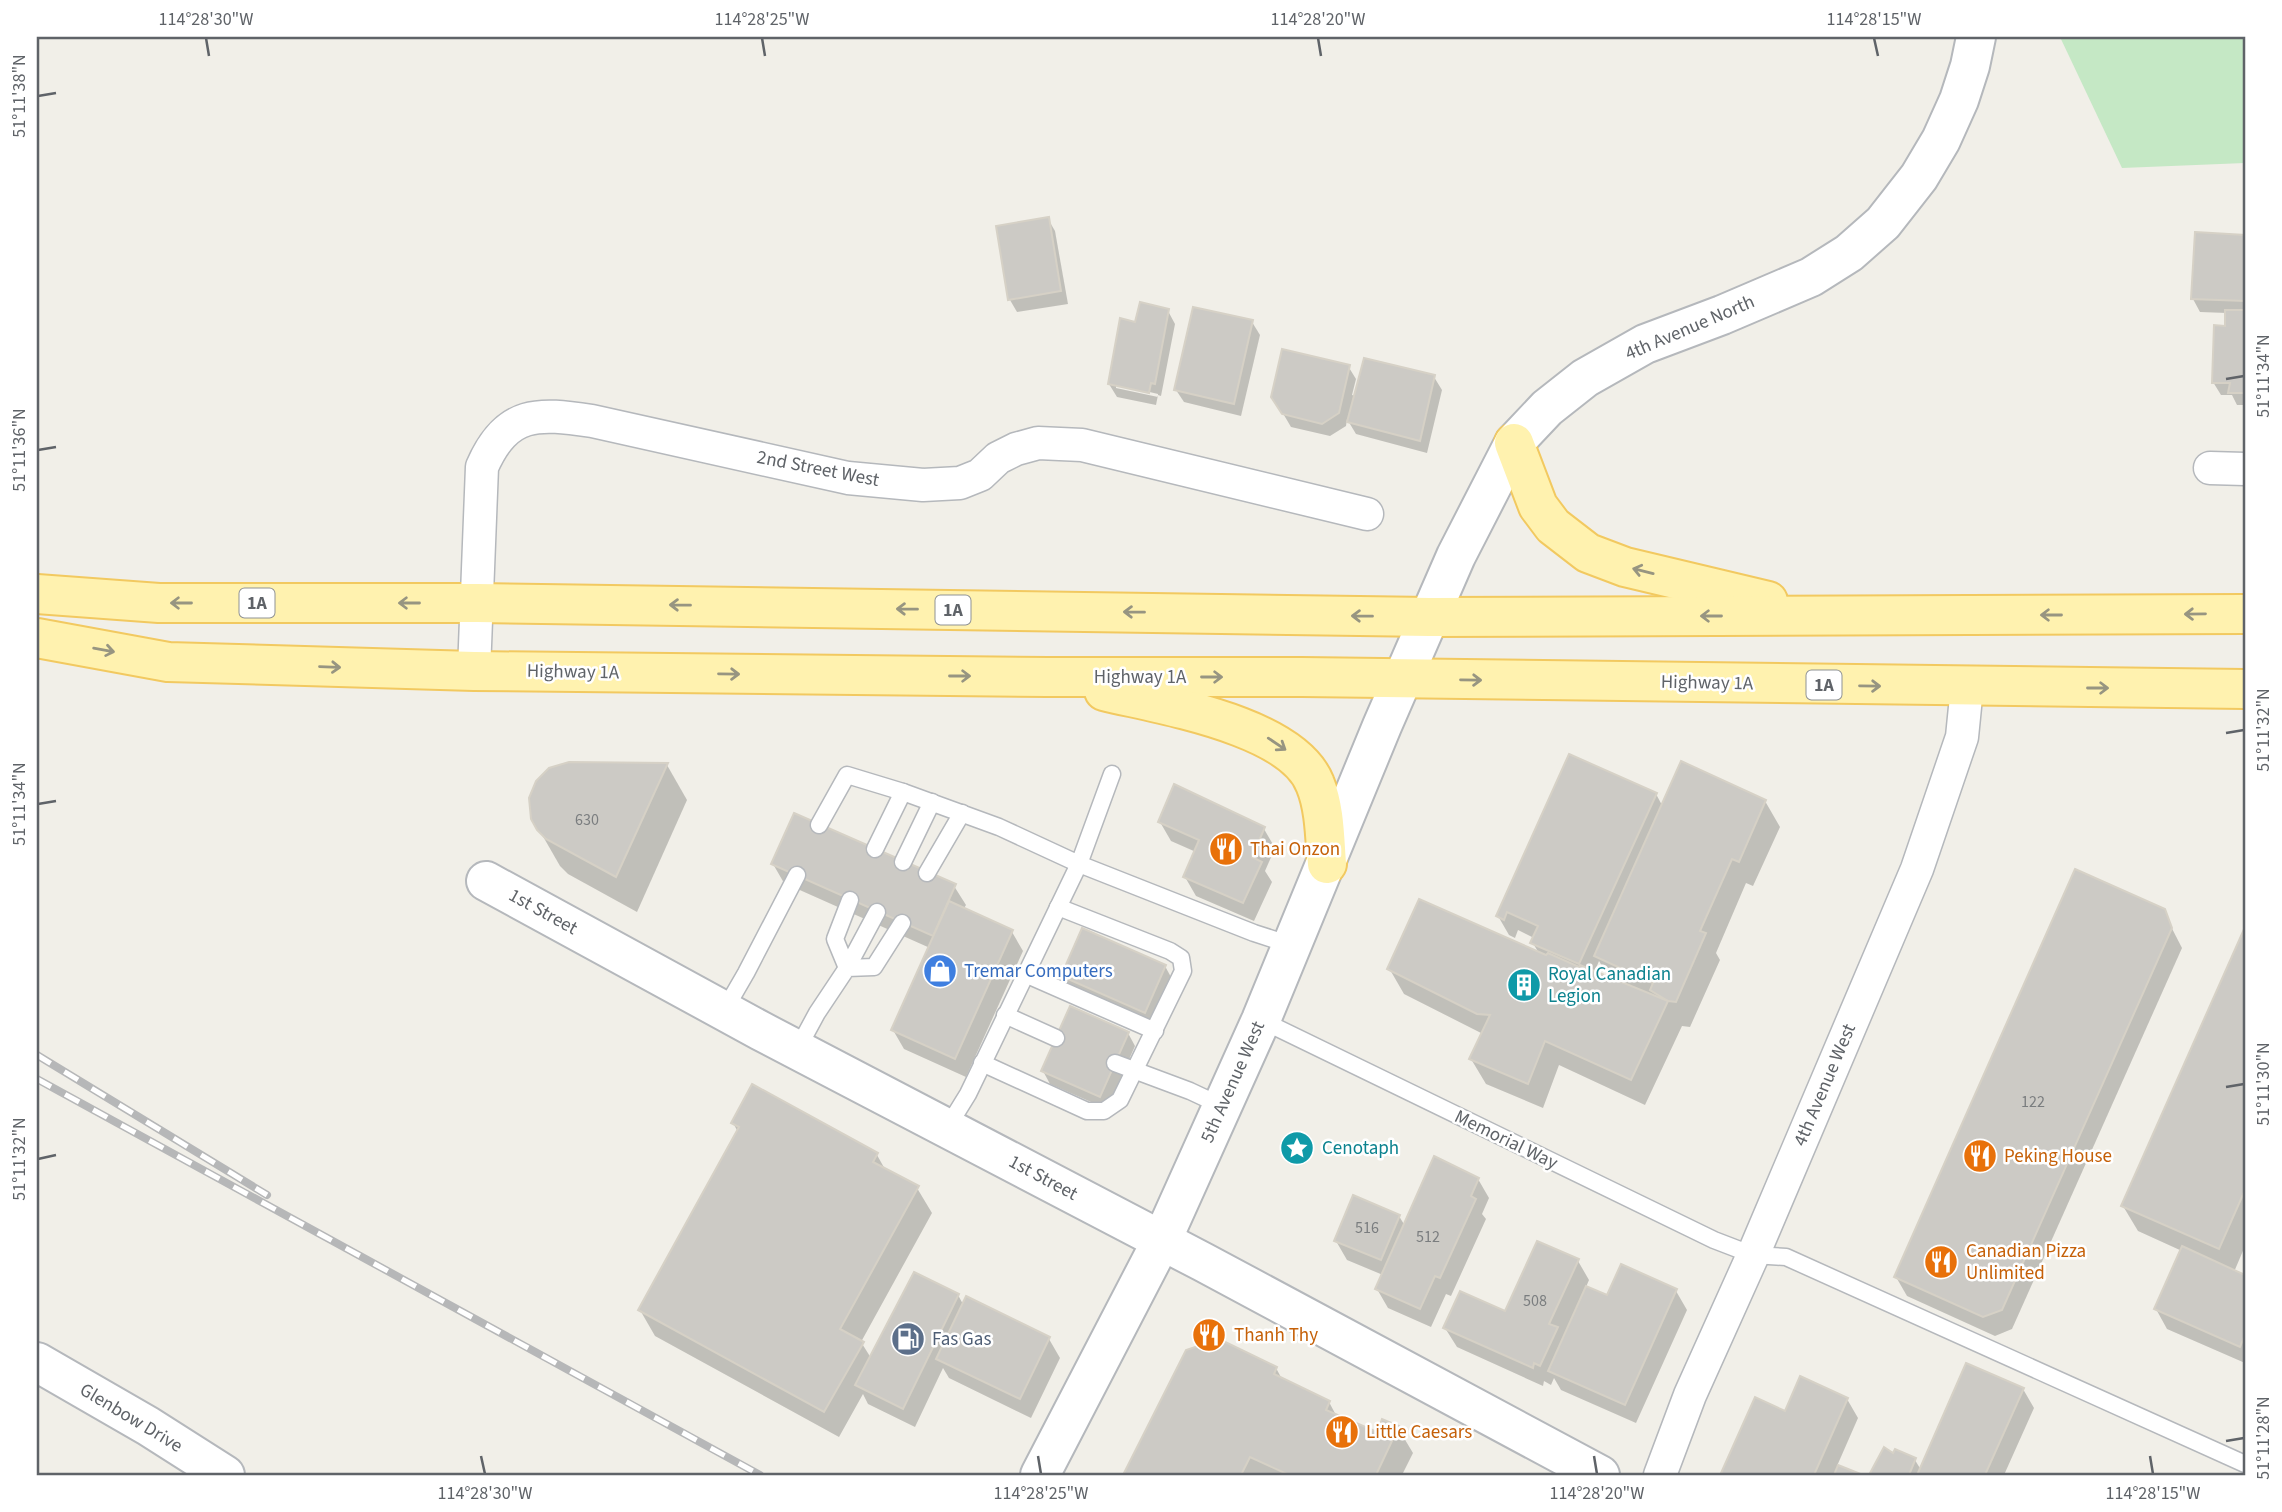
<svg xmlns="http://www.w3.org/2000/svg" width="2282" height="1512" font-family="'Source Sans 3',sans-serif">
<rect width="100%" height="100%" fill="#f1efe8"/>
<path fill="#c5e8c5" d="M2060,37H2245V163L2122,168Z"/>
<g fill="#0003" fill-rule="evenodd">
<path d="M1048,219L1055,231L1068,304L1017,312L1010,300L998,228Z"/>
<path d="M2244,236L2245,239V405H2237L2232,395H2221L2213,382L2227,327V313L2200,312L2193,299Z"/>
<path d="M1168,311L1175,324L1161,396L1158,395L1156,405L1117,397L1109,384L1136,324ZM1116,384L1158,394V397L1116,388Z"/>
<path d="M1252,322L1260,335L1241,416L1184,402L1176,390Z"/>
<path d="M1348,366L1356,379L1352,395L1355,396L1434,377L1442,390L1427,453L1356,434L1347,419L1346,426L1330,436L1291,427L1281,410Z"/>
<path d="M667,765L687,800L637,912L568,874L560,866L533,819Z"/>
<path d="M1656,794L1663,807L1765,801L1780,827L1753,886L1746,883L1716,953L1720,960L1690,1027L1682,1026L1645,1105L1559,1065L1543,1108L1486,1084L1471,1059L1483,1034L1404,994L1389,968L1539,953L1532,942L1534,938L1518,930L1515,938L1509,935L1498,916ZM1599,961L1610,979L1594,973Z"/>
<path d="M1160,822L1264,829L1275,848L1265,871L1272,882L1254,921L1196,896L1185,877L1196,852L1171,841Z"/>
<path d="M773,864L954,886L966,905L963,910L1012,932L1023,951L966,1077L904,1049L893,1030L930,948L784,883Z"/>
<path d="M2163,911L2182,948L2012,1329L1995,1336L1907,1296L1896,1277Z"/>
<path d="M2245,932V1246L2234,1272L2245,1277V1363L2167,1329L2156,1309L2182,1251L2138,1231L2123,1206Z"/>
<path d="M1165,966L1179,992L1159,1037L1078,1002L1063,976Z"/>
<path d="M1128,1033L1135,1046L1107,1109L1050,1084L1043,1071Z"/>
<path d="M733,1123L877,1155L886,1171L917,1188L932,1213L861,1342L871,1358L958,1295L964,1306L1049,1339L1060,1358L1031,1418L949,1378L943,1368L915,1427L868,1404L863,1394L839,1437L655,1336L640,1310L738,1132Z"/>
<path d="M1478,1179L1489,1198L1482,1214L1486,1219L1451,1296L1446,1294L1431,1327L1388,1308L1377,1289L1383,1275L1347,1260L1336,1241L1399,1216L1405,1226Z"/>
<path d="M1578,1261L1589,1280L1586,1287L1608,1297L1676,1291L1687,1310L1636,1423L1561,1390L1554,1378L1551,1385L1544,1381L1543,1386L1457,1347L1445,1328L1506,1314Z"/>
<path d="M1187,1352L1276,1368L1283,1381L1329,1402L1337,1417L1378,1434L1398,1428L1413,1453L1402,1475H1125Z"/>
<path d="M2023,1389L2034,1408L2004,1475H1871L1884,1450L1894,1455L1915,1460L1921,1470Z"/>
<path d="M1847,1399L1858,1418L1837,1466L1859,1475H1724L1723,1473L1786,1413Z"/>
</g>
<g fill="#cccac5" stroke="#d6d1c6" stroke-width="2">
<path d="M1049,217L1061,291L1008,300L996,226Z"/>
<path d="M2195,232L2245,235V301L2191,299Z"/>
<path d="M1140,302L1169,309L1155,384L1151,383L1149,393L1108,384L1120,318L1135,322Z"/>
<path d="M1193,307L1253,320L1234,404L1174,390Z"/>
<path d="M2225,310H2245V393H2228L2230,383H2212L2214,325L2225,326Z"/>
<path d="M1282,349L1350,365L1339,413L1322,424L1282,414L1271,397Z"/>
<path d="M1364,358L1435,375L1420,441L1347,422Z"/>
<path d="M1569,754L1657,793L1579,964L1530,943L1538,926L1507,912L1504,920L1496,916Z"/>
<path d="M1681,761L1766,800L1739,862L1732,859L1700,931L1706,933L1676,1002L1668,1001L1650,990L1653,983L1594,956Z"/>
<path d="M569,762L668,763L616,877L546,839L537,830L531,819L529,798L536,781L549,768Z"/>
<path d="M1174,784L1265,827L1252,857L1262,862L1243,903L1183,877L1199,840L1158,822Z"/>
<path d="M794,813L956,884L933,936L771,864Z"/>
<path d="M2075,869L2165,909L2172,928L2002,1310L1983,1317L1894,1277Z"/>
<path d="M1419,899L1546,955L1548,953L1579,967L1580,965L1668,1001L1631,1080L1545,1041L1528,1084L1469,1059L1490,1015L1477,1014L1387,969Z"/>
<path d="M949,901L1013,930L955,1059L891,1030Z"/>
<path d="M2245,927V1190L2219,1249L2121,1206Z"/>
<path d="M1082,928L1166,965L1145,1013L1061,976Z"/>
<path d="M1070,1006L1129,1032L1100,1097L1041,1071Z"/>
<path d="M752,1084L878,1153L873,1162L919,1186L840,1329L864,1342L824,1412L638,1310L739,1127L731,1123Z"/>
<path d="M1434,1156L1479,1178L1471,1196L1476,1199L1440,1278L1435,1276L1420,1309L1375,1289Z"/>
<path d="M1353,1195L1400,1215L1381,1260L1334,1241Z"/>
<path d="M1537,1241L1579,1259L1549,1324L1558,1327L1540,1366L1534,1363L1533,1368L1443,1328L1460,1291L1505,1311Z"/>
<path d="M2182,1246L2245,1275V1335L2240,1347L2154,1309Z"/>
<path d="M1621,1264L1677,1289L1625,1405L1548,1371L1586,1286L1607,1295Z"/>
<path d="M914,1272L959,1294L903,1409L855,1385Z"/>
<path d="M966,1296L1050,1337L1020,1399L936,1359Z"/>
<path d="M1219,1339L1277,1367L1274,1374L1330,1401L1326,1410L1377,1432L1382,1419L1399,1426L1376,1475H1289L1250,1457L1241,1475H1123L1186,1350Z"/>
<path d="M1966,1363L2024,1388L1985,1475H1917Z"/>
<path d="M1800,1376L1848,1398L1814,1475H1725L1721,1473L1755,1397L1785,1411Z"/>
<path d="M1884,1447L1893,1453L1895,1449L1916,1458L1909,1475H1869Z"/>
<path d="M1838,1465L1863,1475H1834Z"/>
</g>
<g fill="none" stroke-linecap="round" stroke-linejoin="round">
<g stroke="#b5b8bc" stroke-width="19">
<g id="service">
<path d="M819,825L847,775L903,792L999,827L1079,864L1112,774"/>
<path d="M875,849L903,792"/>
<path d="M903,862L932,802"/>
<path d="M927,873L962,813"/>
<path d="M847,968L835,939L850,900"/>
<path d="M847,968L877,912"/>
<path d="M1025,974L1155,1031"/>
<path d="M724,1011L746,973L797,875"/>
<path d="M1005,1015L1056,1038"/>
<path d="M1261,1020L1714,1240L1753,1255L1786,1257L2245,1464"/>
<path d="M797,1050L817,1013L847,968L874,967L902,923"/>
<path d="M982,1063L1087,1111H1104L1120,1100L1183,971L1181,958L1170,951L1058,907"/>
<path d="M1115,1063L1190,1091L1222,1106"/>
<path d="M947,1128L968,1094L1079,864L1254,933L1291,945"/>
</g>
</g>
<g stroke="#b5b8bc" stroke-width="35">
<g id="minor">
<path d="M2210,468L2245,469"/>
<path d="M474,671L482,467C507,410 538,413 592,421L848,478L923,485L960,483L980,475L998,458L1016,449L1038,443L1082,445L1367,514"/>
<path d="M1660,1475L1690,1395L1753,1255L1917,869L1962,737L1967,687"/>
</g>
</g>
<g stroke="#b5b8bc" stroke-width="42">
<g id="tertiary">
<path d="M486,881L761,1031L1203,1262L1600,1475"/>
<path d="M37,1362L148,1426L225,1475"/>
<path d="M1040,1475L1162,1240L1261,1020L1382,726L1456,556L1514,443L1547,408L1585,378L1645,344L1722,315L1811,277L1849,253L1883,223L1919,177L1941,140L1959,100L1970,66L1976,37"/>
</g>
</g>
<g stroke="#f2c960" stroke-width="42">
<g id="primary">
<path d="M1514,443L1538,506L1553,526L1588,553L1625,567L1768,601"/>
<path d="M37,594L159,603H477L1430,617L2245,614"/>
<path d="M37,638L168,662L474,671L1048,677H1302L2245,689"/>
<path d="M1104,691C1161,705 1292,725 1315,784C1325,808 1325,837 1327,864"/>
</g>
</g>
<use href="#service" stroke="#fff" stroke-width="16"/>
<use href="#minor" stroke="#fff" stroke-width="32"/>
<use href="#tertiary" stroke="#fff" stroke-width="38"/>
<use href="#primary" stroke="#fff2af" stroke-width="38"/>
<g stroke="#b6b7b8" stroke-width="8">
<g id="rail">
<path d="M37,1055L267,1195"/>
<path d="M37,1079L760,1475"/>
</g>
</g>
<use href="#rail" stroke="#fff" stroke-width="5" stroke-dasharray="16" stroke-linecap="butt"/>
</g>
<defs><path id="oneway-shaft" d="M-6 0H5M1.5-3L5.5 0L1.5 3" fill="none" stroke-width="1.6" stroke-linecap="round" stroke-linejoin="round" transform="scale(1.75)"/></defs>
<g stroke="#979581">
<use href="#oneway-shaft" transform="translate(1643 571) rotate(-166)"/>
<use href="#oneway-shaft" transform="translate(181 603) rotate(180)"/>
<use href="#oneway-shaft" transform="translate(409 603) rotate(180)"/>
<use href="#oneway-shaft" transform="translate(680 605) rotate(-179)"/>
<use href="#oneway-shaft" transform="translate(907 609) rotate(-179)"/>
<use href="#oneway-shaft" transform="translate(1134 612) rotate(-179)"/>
<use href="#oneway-shaft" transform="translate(2195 614) rotate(179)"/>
<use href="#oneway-shaft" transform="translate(2051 615) rotate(180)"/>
<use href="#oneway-shaft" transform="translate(1362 616) rotate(-179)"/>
<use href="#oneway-shaft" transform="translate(1711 616) rotate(180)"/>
<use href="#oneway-shaft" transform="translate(104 650) rotate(10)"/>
<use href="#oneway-shaft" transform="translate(330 667) rotate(2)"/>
<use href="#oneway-shaft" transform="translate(729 674) rotate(1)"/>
<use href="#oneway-shaft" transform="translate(960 676)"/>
<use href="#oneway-shaft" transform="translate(1212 677)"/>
<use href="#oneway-shaft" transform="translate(1471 680) rotate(1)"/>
<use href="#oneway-shaft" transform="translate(1870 686) rotate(1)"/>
<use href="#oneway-shaft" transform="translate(2098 688)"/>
<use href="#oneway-shaft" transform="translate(1277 744) rotate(34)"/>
</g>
<path fill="none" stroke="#5f6368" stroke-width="2.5" d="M206,38L209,56M762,38L765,56M1318,38L1321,56M1874,38L1878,56M38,96L56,93M2226,379L2244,376M38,450L56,447M2226,733L2244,730M38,804L56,801M2226,1087L2244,1084M38,1159L56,1155M2226,1441L2244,1438M481,1456L485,1474M1038,1456L1041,1474M1594,1456L1597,1474M2150,1456L2153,1474"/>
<defs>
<g id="restaurant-disc" transform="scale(1.75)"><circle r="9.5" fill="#e8710a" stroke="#fff"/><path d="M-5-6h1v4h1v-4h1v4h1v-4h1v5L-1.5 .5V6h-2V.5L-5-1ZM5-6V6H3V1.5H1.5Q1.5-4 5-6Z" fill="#fff"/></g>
<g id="shop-disc" transform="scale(1.75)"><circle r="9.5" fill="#3f7fe0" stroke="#fff"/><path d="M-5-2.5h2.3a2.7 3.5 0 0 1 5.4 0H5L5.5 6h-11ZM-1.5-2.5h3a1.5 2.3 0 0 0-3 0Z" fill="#fff"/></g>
<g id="building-disc" transform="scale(1.75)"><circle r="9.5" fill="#0f9aa8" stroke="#fff"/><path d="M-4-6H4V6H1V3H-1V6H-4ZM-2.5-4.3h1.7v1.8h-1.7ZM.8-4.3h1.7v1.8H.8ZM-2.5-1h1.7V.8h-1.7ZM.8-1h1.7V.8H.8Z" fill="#fff"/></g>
<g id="sight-disc" transform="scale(1.75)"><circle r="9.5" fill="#0f9aa8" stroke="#fff"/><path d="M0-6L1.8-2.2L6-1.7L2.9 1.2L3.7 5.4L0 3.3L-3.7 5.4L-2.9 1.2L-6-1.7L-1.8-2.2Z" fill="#fff"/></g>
<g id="fuel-disc" transform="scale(1.75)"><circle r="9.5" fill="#5c6f8a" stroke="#fff"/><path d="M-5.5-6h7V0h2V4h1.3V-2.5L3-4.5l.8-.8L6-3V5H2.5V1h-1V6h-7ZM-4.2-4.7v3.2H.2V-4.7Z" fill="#fff"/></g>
</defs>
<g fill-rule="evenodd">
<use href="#restaurant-disc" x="1226" y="849"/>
<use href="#shop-disc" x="940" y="971"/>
<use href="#building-disc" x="1524" y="985"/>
<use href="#sight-disc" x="1297" y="1148"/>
<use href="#restaurant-disc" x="1980" y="1156"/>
<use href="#restaurant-disc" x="1941" y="1262"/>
<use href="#restaurant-disc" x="1209" y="1335"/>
<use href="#fuel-disc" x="908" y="1339"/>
<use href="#restaurant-disc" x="1342" y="1432"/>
</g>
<g text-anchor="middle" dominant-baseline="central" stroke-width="5" stroke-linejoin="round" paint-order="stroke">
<g font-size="16" fill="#7a7d7f">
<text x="587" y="820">630</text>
<text x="2033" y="1102">122</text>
<text x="1367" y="1228">516</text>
<text x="1428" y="1237">512</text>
<text x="1535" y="1301">508</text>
</g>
<g fill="#fff" stroke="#8f9295" stroke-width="2">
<rect x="239.5" y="588.5" width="35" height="29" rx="5"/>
<rect x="935.5" y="595.5" width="35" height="29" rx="5"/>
<rect x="1806.5" y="670.5" width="35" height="29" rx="5"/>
</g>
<g font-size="18" font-weight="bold" fill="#5f6368">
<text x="257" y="603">1A</text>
<text x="953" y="610">1A</text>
<text x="1824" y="685">1A</text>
</g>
<g font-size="19" fill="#5f6368" stroke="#fff">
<text transform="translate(1690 328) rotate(-23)">4th Avenue North</text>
<text transform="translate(818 469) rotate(11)">2nd Street West</text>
<text transform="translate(573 672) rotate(1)">Highway 1A</text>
<text x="1140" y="677">Highway 1A</text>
<text transform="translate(1707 683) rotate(1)">Highway 1A</text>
<text transform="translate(543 912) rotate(29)">1st Street</text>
<text transform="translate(1233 1082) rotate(-66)">5th Avenue West</text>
<text transform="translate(1825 1085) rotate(-67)">4th Avenue West</text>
<text transform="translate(1506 1140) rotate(26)">Memorial Way</text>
<text transform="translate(1043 1178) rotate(28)">1st Street</text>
<text transform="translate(131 1418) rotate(31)">Glenbow Drive</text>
</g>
<g font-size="19" fill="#c56008" stroke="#fff" text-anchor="start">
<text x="1250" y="849">Thai Onzon</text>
<text x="2004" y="1156">Peking House</text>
<text x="1966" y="1251">Canadian Pizza<tspan x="1966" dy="22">Unlimited</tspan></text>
<text x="1234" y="1335">Thanh Thy</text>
<text x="1366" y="1432">Little Caesars</text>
</g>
<g font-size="19" fill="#366cbe" stroke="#fff" text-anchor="start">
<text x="964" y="971">Tremar Computers</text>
</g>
<g font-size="19" fill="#0d838f" stroke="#fff" text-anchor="start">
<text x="1548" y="974">Royal Canadian<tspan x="1548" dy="22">Legion</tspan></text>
<text x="1322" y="1148">Cenotaph</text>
</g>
<g font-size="19" fill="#4e5e75" stroke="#fff" text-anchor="start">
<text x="932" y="1339">Fas Gas</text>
</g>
</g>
<rect width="2282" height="1512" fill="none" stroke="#ffffff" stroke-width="77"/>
<rect x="38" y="38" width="2206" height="1436" fill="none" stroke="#5f6368" stroke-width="2.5"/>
<g font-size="18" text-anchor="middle" fill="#5f6368">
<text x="206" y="25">114°28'30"W</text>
<text x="762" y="25">114°28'25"W</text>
<text x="1318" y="25">114°28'20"W</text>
<text x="1874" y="25">114°28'15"W</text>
<text transform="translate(19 96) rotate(-90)" y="6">51°11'38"N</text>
<text transform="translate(2263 376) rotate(-90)" y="6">51°11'34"N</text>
<text transform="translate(19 450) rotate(-90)" y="6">51°11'36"N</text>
<text transform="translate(2263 730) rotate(-90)" y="6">51°11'32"N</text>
<text transform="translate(19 804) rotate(-90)" y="6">51°11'34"N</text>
<text transform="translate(2263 1084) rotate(-90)" y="6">51°11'30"N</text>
<text transform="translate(19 1159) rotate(-90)" y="6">51°11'32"N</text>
<text transform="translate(2263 1438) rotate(-90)" y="6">51°11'28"N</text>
<text x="485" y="1499">114°28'30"W</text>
<text x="1041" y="1499">114°28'25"W</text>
<text x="1597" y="1499">114°28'20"W</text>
<text x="2153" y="1499">114°28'15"W</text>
</g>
</svg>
